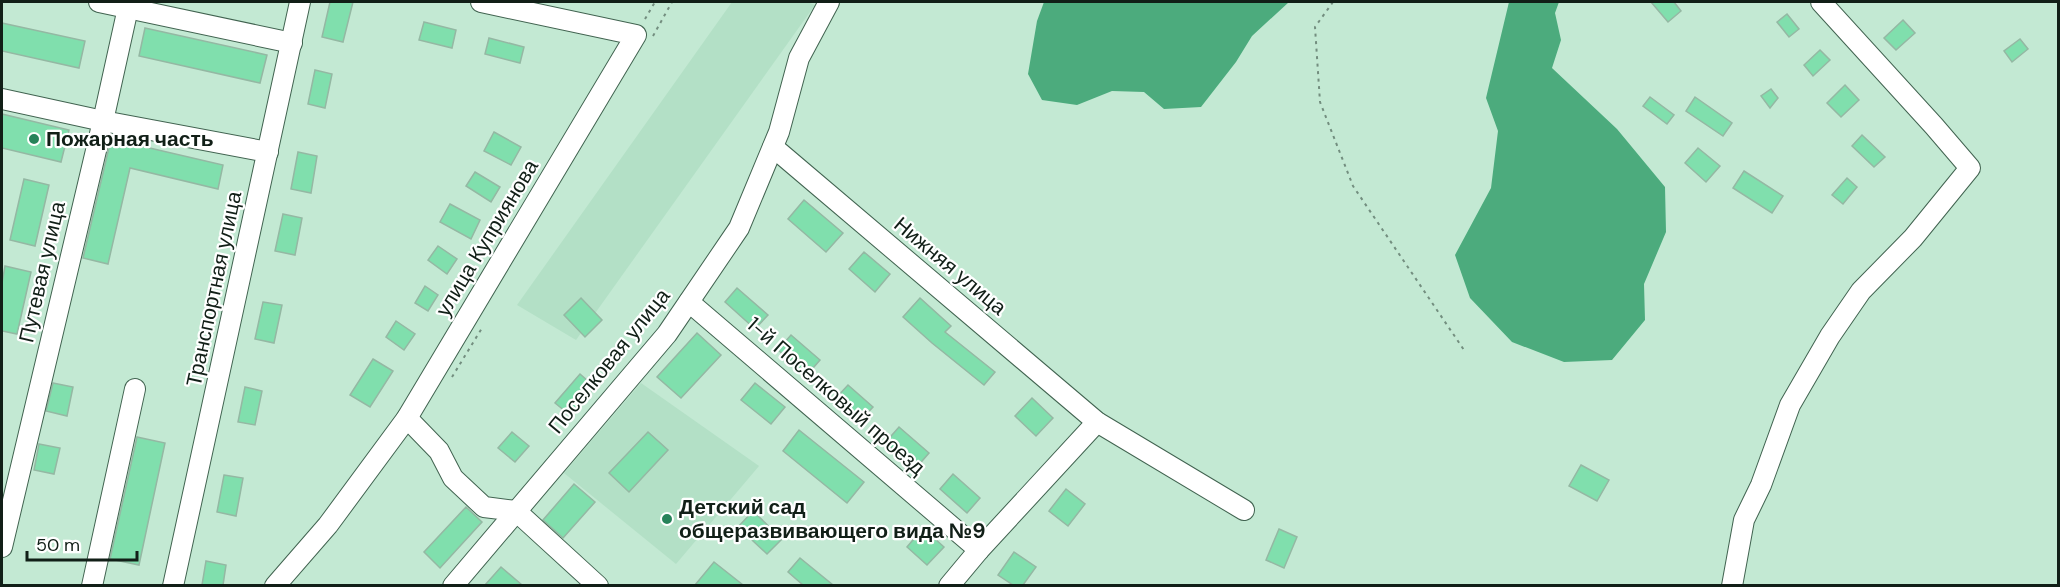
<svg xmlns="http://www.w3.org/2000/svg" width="2060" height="587" font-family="'DM Sans',sans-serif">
<rect width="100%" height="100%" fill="#c3e9d3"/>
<g fill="#b3e0c6">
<path d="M732,2H807L815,5L576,340L517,305Z"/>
<path d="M641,383L759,466L676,564L564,473Z"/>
</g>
<g fill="#4cab7d">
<path d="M1044,2H1289L1252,36L1236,62L1201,107L1164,109L1144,92L1112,91L1077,105L1042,100L1028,74L1037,21Z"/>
<path d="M1509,2H1559L1555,13L1561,40L1552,68L1617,129L1665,187L1666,232L1644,284L1645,320L1612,360L1564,362L1512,342L1470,298L1455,255L1491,188L1498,131L1486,98Z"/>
</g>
<g fill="#80dfad" stroke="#94b8a3" stroke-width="1.5">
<path d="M330,2H353L343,42L322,37Z"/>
<path d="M1651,2H1674L1681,11L1668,22Z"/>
<path d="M1787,14L1799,29L1789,37L1777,22Z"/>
<path d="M1903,20L1915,33L1896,50L1884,38Z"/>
<path d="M424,22L456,30L452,48L419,40Z"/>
<path d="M2,23L85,41L79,68L2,51Z"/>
<path d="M145,28L267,55L260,83L139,56Z"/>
<path d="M489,38L524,47L520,63L485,54Z"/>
<path d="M2020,39L2028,49L2012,62L2004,51Z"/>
<path d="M1820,50L1830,60L1813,76L1804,65Z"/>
<path d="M315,70L332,74L325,108L308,104Z"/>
<path d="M1845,85L1859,100L1841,117L1827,103Z"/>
<path d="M1771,89L1778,98L1770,108L1761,96Z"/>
<path d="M1650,97L1674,115L1667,124L1643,106Z"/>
<path d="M1695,97L1732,123L1723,136L1686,111Z"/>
<path d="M2,114L69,130L61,162L2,148Z"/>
<path d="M494,132L521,147L511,165L484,151Z"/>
<path d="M1862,135L1885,157L1874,167L1852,146Z"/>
<path d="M111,139L223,165L218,189L130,168L108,264L83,258Z"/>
<path d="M1698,148L1720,166L1706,182L1685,163Z"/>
<path d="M298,152L317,156L311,193L291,189Z"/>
<path d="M1744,171L1783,196L1772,213L1733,188Z"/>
<path d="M475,172L500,187L491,202L466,186Z"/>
<path d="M1847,178L1857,187L1843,204L1832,195Z"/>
<path d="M24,179L49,185L35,246L10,240Z"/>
<path d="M804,200L843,233L826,252L788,219Z"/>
<path d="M450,204L480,220L471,239L440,222Z"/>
<path d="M283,214L302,218L295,255L275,251Z"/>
<path d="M438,246L457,259L447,274L428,260Z"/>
<path d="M864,252L890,274L875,292L849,269Z"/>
<path d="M5,266L31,272L17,334L2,331V283Z"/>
<path d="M425,286L438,295L428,311L415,303Z"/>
<path d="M737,288L768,315L755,329L725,302Z"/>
<path d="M581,298L602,320L585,337L564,315Z"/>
<path d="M920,298L951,326L945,332L995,372L984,385L932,343L903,317Z"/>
<path d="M263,302L282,305L274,343L255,339Z"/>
<path d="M396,321L415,334L404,350L386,337Z"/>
<path d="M697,333L721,355L681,398L657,377Z"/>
<path d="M791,335L820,360L807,375L778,350Z"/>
<path d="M373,359L393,371L370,407L350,395Z"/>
<path d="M580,374L595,387L571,416L555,403Z"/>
<path d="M53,383L73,387L67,416L46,411Z"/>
<path d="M755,383L785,407L771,424L741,400Z"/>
<path d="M848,385L873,407L860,421L836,398Z"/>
<path d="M245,387L262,391L255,425L238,422Z"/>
<path d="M1032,398L1053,418L1036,436L1015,416Z"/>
<path d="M899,427L929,453L916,468L885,443Z"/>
<path d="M799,430L864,482L847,503L783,451Z"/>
<path d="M512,432L529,446L515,462L498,448Z"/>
<path d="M648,432L668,450L629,492L609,473Z"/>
<path d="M137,437L165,443L139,565L110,559Z"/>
<path d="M39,444L60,448L54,474L34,470Z"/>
<path d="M1581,465L1609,480L1597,501L1569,486Z"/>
<path d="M953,474L980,498L967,513L940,489Z"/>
<path d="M224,475L243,478L236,516L217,512Z"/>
<path d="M574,484L595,502L563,538L543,520Z"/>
<path d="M1066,489L1085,504L1068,526L1049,511Z"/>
<path d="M466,507L482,522L440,568L424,552Z"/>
<path d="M753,511L782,539L767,554L738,527Z"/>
<path d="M923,528L944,547L927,565L907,547Z"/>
<path d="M1279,529L1297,537L1284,568L1266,560Z"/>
<path d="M1014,552L1036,567L1023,585H1013L998,575Z"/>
<path d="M800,558L833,585H803L788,572Z"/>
<path d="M206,561L226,565L223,585H202Z"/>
<path d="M714,562L743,585H695Z"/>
<path d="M501,567L522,585H485Z"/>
</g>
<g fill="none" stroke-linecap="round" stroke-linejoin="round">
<g stroke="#416350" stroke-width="22">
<g id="minor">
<path d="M99,2L292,43"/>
<path d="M2,99L103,121L268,152"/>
<path d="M773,147L1097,422L1244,510"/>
<path d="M689,302L979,550"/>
<path d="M407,418L439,451L453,478L484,507L516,511L598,586"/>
<path d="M2,547L103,121L128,8"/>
<path d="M92,586L135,389"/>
<path d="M173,586L300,2"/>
<path d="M275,586L328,525L407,418L636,35L481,2"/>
<path d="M453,586L667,334L739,228L779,132L799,58L829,2"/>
<path d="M949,586L979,550L1097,422"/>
<path d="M1732,586L1744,520L1761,485L1790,405L1830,336L1861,291L1913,238L1970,168L1934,126L1821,2"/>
</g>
</g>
<g stroke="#738e7f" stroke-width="2" stroke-dasharray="3 4.5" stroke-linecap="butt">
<path d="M1333,2L1315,27L1320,102L1353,186L1464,350"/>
<path d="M645,19L655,2"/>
<path d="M653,36L672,2"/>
<path d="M452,377L482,328"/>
</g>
<use href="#minor" stroke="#fff" stroke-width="20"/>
</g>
<g fill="#27835a" stroke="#fff" stroke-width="2">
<circle cx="34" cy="139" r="6"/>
<circle cx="667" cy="519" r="6"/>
</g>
<g text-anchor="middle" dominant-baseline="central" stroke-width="4.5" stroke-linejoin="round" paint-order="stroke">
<g font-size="21" font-weight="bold" fill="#111f17" stroke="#fff" text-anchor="start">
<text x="46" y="139">Пожарная часть</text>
<text x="679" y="507">Детский сад<tspan x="679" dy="24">общеразвивающего вида №9</tspan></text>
</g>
<g font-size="21" fill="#111f17" stroke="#fff">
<text transform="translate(487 238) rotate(-59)">улица Куприянова</text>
<text transform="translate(950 266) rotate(40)">Нижняя улица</text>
<text transform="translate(42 272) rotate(-77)">Путевая улица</text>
<text transform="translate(214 289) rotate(-78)">Транспортная улица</text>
<text transform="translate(609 361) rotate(-51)">Поселковая улица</text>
<text transform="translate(836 396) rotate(41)">1-й Поселковый проезд</text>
</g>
</g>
<rect width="2060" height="587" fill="none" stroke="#111f17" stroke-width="6"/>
<path d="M27 551v9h110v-9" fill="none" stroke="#111f17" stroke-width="3"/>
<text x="36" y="551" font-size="18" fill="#111f17" stroke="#ffffff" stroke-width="4.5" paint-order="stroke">50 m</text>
</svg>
